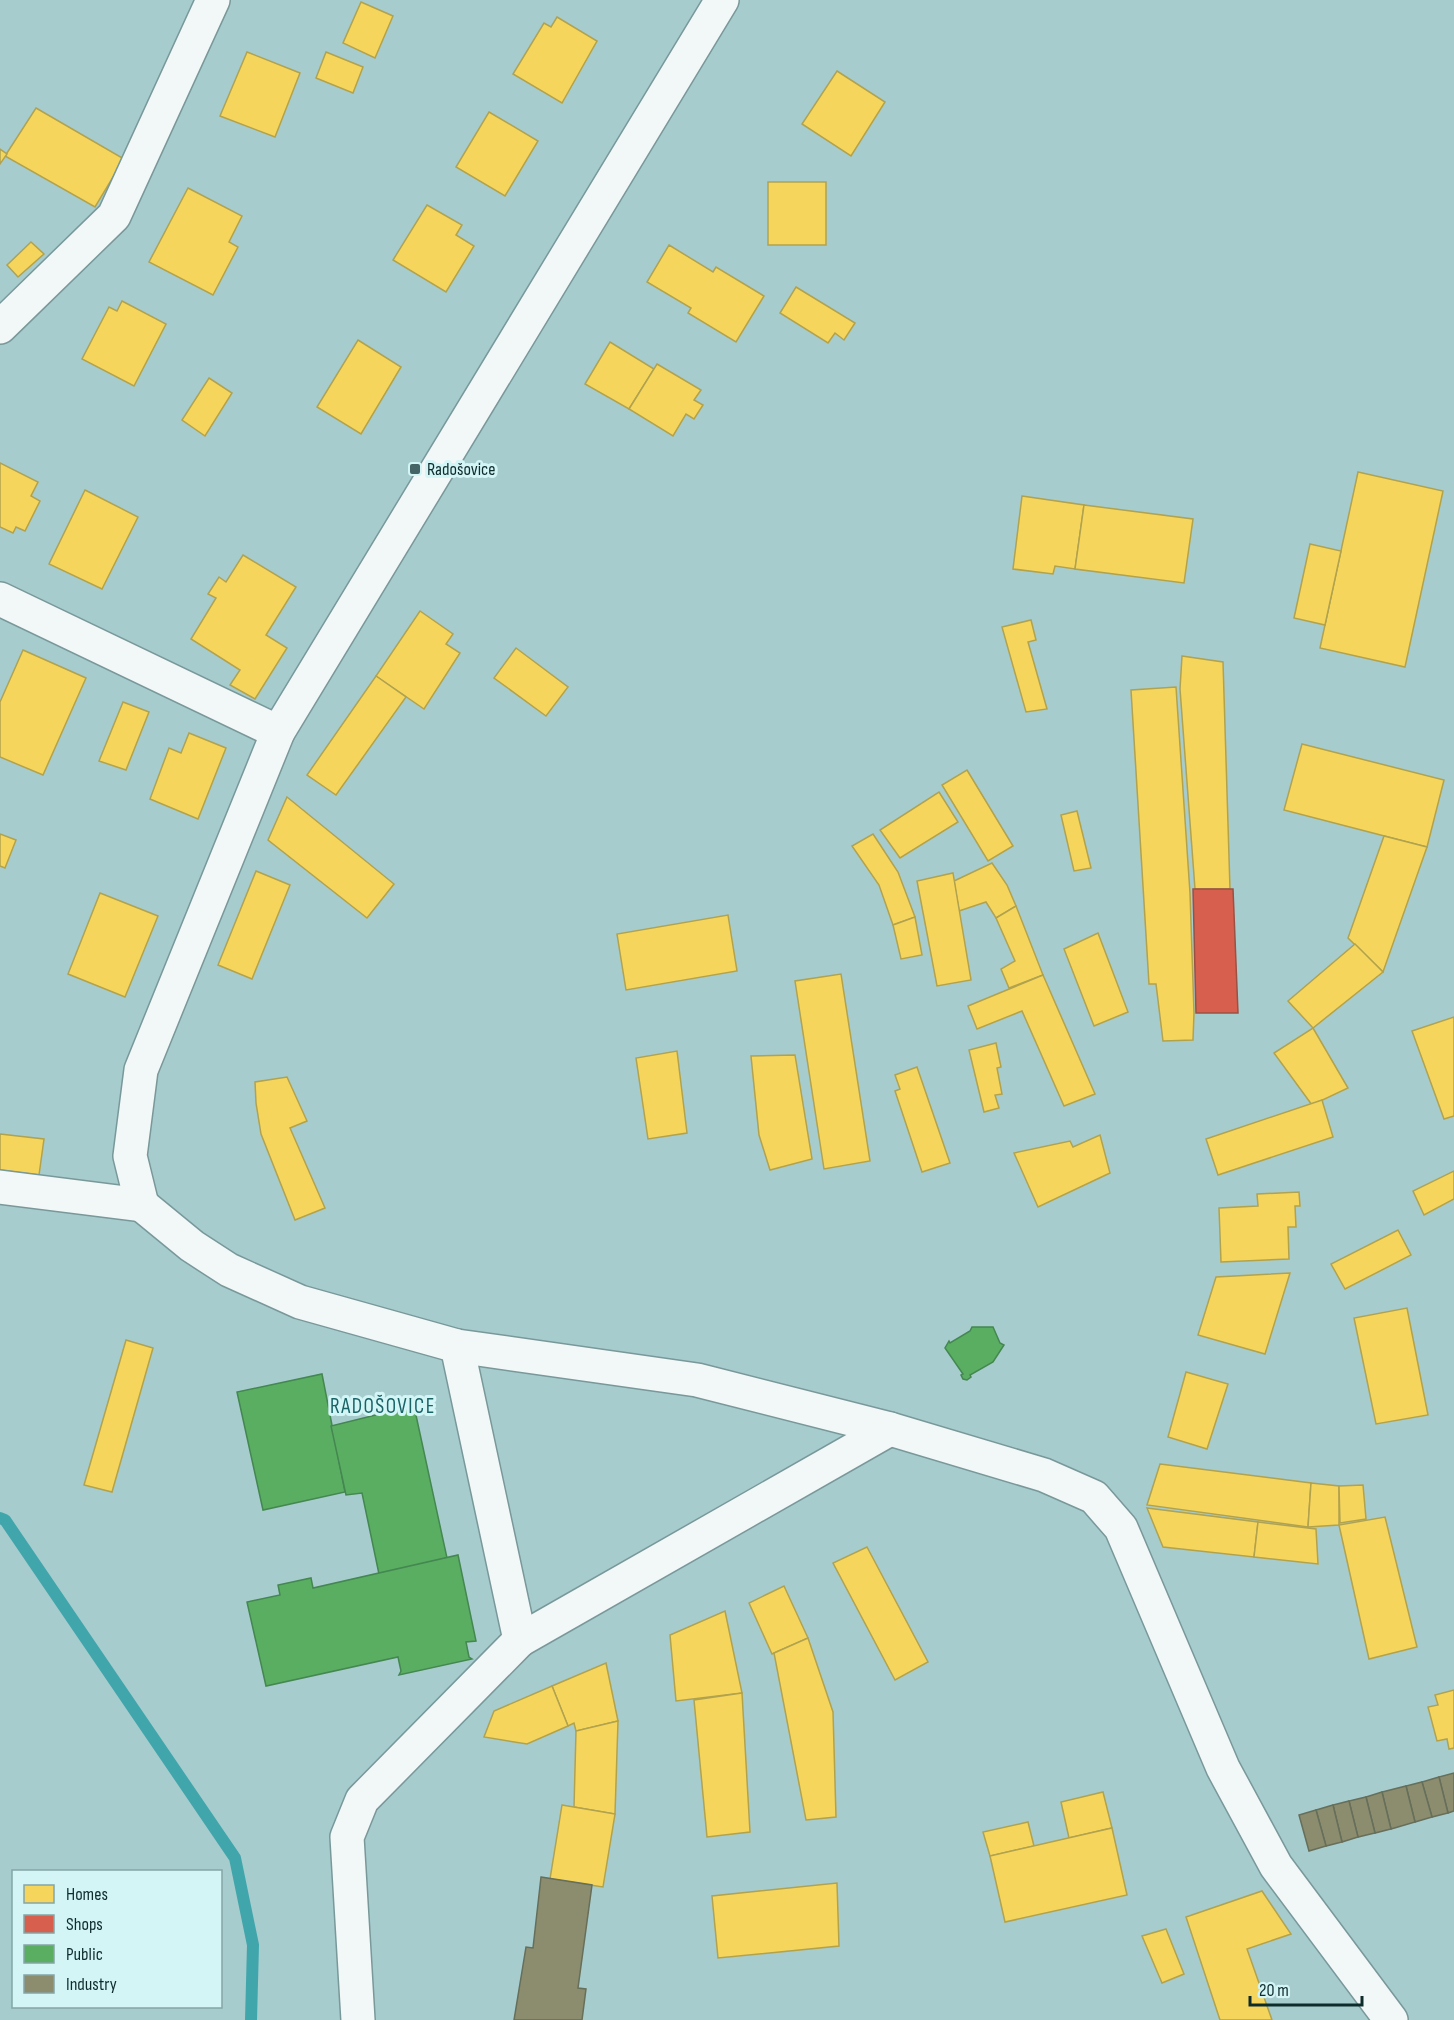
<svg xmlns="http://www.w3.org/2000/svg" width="1454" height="2020" font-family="'Sofia Sans Condensed',sans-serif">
<rect width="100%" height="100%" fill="#a6ccce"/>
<g fill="#f6d55c" stroke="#b1a24e" stroke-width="1.5">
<path d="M361,2L393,16L375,58L343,43Z"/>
<path d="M557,17L597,41L562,103L513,74L544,23L551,27Z"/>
<path d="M247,52L300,73L275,137L220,116Z"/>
<path d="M326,52L363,67L353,93L316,78Z"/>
<path d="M837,71L885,102L851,156L802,124Z"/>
<path d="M36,108L124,159L95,207L5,156Z"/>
<path d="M489,112L538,141L505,196L456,167Z"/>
<path d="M0,149L7,154L0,164Z"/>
<rect x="768" y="182" width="58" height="63"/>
<path d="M188,188L242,216L229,242L238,247L213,295L149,262Z"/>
<path d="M427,205L462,225L456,235L474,246L446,292L393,260Z"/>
<path d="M31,242L44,254L18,277L7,265Z"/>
<path d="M669,245L713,272L716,267L764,296L736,342L688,313L691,308L647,282Z"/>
<path d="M796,287L855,323L844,340L835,333L828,343L780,313Z"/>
<path d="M122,301L166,324L134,386L82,359L109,307L117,311Z"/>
<path d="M358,340L401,367L361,434L317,407Z"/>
<path d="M610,342L654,369L629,409L585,384Z"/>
<path d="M657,364L701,390L694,400L703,405L694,419L686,414L673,436L629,409Z"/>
<path d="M209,378L232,393L205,436L182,420Z"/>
<path d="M0,463L38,482L31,496L40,501L25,531L16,527L13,533L0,527Z"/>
<path d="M1358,472L1443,491L1405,667L1320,648Z"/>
<path d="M85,490L138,517L102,589L49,564Z"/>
<path d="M1022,496L1084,505L1075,569L1055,566L1053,574L1013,569Z"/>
<path d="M1084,505L1193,519L1184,583L1075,569Z"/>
<path d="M1310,544L1341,551L1325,625L1294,618Z"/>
<path d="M243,555L296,587L266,635L287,648L255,699L230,685L240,670L191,639L216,598L208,594L219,577L226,582Z"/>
<path d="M420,611L453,634L446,644L460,653L424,709L376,676Z"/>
<path d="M1031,620L1036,640L1028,642L1047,709L1026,712L1002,627Z"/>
<path d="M516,648L568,687L546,716L494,678Z"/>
<path d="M23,650L86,678L43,775L0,757V702Z"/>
<path d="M1182,656L1223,662L1230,889H1195L1180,689Z"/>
<path d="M376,676L406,697L336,795L307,775Z"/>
<path d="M1176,687L1190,893L1194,1013L1193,1040L1163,1041L1156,984H1149L1131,690Z"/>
<path d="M123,702L149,712L126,770L99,761Z"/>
<path d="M189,733L226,748L198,819L150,799L169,748L181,753Z"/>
<path d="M1302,744L1444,780L1427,847L1284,810Z"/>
<path d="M967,770L1013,846L988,861L942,785Z"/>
<path d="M939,792L958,822L900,858L880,830Z"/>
<path d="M287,797L394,884L367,918L268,840Z"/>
<path d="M1077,811L1091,868L1074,871L1061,815Z"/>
<path d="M0,834L16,840L5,868L0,866Z"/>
<path d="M873,834L898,872L915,917L893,925L879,885L852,846Z"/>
<path d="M1384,836L1427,847L1383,972L1348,938Z"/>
<path d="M992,863L1007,885L1016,906L996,918L986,902L959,911L954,881Z"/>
<path d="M256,871L290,885L252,979L218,965Z"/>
<path d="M953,873L971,980L937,986L917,881Z"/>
<path d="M100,893L158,916L125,997L68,974Z"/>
<path d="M1016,906L1043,975L1009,988L1001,969L1015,961L996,918Z"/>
<path d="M728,915L737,971L626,990L617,934Z"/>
<path d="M915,917L922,955L901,959L893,925Z"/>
<path d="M1098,933L1128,1012L1094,1026L1064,949Z"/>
<path d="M1355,944L1383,972L1313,1028L1288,1001Z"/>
<path d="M841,974L870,1161L824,1169L795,981Z"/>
<path d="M1043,975L1095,1094L1064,1106L1022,1011L977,1029L968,1006Z"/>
<path d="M1454,1017V1116L1444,1119L1412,1031Z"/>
<path d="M1313,1028L1348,1088L1312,1105L1274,1053Z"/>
<path d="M996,1043L1001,1067L997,1068L1002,1094L995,1095L999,1108L984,1112L969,1050Z"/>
<path d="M677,1051L687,1133L648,1139L636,1058Z"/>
<path d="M795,1055L812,1159L770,1170L759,1135L751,1056Z"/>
<path d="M917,1067L950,1163L922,1172L895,1091L900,1089L895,1075Z"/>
<path d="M287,1077L307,1121L290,1128L325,1208L295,1220L261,1134L256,1103L255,1082Z"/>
<path d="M1322,1100L1333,1137L1218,1175L1206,1139Z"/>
<path d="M0,1134L44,1139L39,1175L0,1170Z"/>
<path d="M1100,1135L1110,1173L1038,1207L1014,1153L1070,1141L1073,1147Z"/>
<path d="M1454,1171V1199L1424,1215L1413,1191Z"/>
<path d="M1299,1192L1300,1206H1295L1296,1227H1288L1289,1259L1221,1262L1219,1208L1258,1206L1257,1194Z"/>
<path d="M1398,1230L1411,1255L1345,1289L1331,1264Z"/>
<path d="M1290,1273L1265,1354L1198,1335L1216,1277Z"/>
<path d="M1407,1308L1428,1415L1376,1424L1354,1318Z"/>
<path d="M126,1340L153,1348L112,1492L84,1485Z"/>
<path d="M1186,1372L1228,1384L1207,1449L1168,1437Z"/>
<path d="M1160,1464L1311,1483L1308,1527L1147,1505Z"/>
<path d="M1311,1483L1339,1486V1525L1308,1527Z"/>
<path d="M1363,1485L1366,1519L1340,1523L1339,1486Z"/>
<path d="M1147,1508L1258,1522L1254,1557L1163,1547Z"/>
<path d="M1385,1517L1417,1647L1369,1659L1339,1525Z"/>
<path d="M1258,1522L1316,1529L1318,1564L1254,1557Z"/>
<path d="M867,1547L928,1662L895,1680L833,1563Z"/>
<path d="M784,1586L808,1638L772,1654L749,1603Z"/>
<path d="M725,1611L742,1693L676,1701L670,1635Z"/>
<path d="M808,1638L833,1712L836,1817L806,1820L774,1653Z"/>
<path d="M606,1663L618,1721L576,1731L574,1723L568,1726L552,1686Z"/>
<path d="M552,1686L568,1726L527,1744L484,1737L494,1711Z"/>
<path d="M1454,1690V1748L1449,1749L1447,1739L1437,1741L1428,1707L1438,1705L1435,1695Z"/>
<path d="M742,1693L750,1832L707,1837L694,1700Z"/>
<path d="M618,1721L615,1814L574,1807L576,1731Z"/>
<path d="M1103,1792L1112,1828L1069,1838L1061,1802Z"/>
<path d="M562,1805L615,1814L603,1887L550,1879Z"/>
<path d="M1028,1822L1034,1846L990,1856L983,1832Z"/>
<path d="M1112,1828L1127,1895L1005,1922L990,1856Z"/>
<path d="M837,1883L839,1946L718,1958L712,1896Z"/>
<path d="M1262,1891L1291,1934L1247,1949L1272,2020H1220L1186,1917Z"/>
<path d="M1166,1929L1184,1974L1162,1983L1142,1936Z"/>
</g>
<path fill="#d6604d" stroke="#9a5043" stroke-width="1.5" d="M1193,889H1233L1238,1013H1196Z"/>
<g fill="#5aae61" stroke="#448751" stroke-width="1.5">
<path d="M972,1327H993L1000,1343L1004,1345L993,1362L970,1375L971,1377L967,1380L963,1379L961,1375L963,1374L945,1348L949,1341L950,1343L970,1331Z"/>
<path d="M322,1374L345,1492L263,1510L237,1392Z"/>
<path d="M412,1406H414L447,1558L379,1574L362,1493L346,1495L331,1426Z"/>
<path d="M458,1555L476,1641L466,1642L469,1657L472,1659L399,1675L401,1671L398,1657L266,1686L247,1602L280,1595L278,1585L311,1578L313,1588Z"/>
</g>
<g fill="#8c8c6e" stroke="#666f5a" stroke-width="1.5">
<path d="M1454,1773V1811L1448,1813L1439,1777Z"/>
<path d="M1439,1777L1448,1813L1432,1817L1422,1782Z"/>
<path d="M1422,1782L1432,1817L1415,1822L1406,1786Z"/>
<path d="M1406,1786L1415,1822L1391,1829L1382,1792Z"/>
<path d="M1382,1792L1391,1829L1375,1833L1366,1797Z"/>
<path d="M1366,1797L1375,1833L1358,1837L1349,1801Z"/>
<path d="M1349,1801L1358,1837L1342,1842L1333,1805Z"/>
<path d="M1333,1805L1342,1842L1326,1846L1316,1810Z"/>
<path d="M1316,1810L1326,1846L1309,1851L1299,1815Z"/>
<path d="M541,1877L592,1885L578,1988L586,1989L582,2020H514L526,1947L533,1948Z"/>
</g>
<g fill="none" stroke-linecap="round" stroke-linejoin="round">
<path stroke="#41a6ab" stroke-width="12" d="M0,1518L5,1520L235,1858L253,1945L251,2020"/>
<g stroke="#799899" stroke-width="36">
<g id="minor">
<path d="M0,327L114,216L213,0"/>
<path d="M0,599L278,732"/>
<path d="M0,1187L142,1205L130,1156L141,1070L278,732L722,0"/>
<path d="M520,1640L890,1429"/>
<path d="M358,2020L347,1837L362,1800L520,1640L457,1346"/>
</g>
</g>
<g stroke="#799899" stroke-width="36">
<path id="tertiary" d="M142,1205L192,1246L229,1270L300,1302L457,1346L697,1380L890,1429L1044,1475L1094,1497L1121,1528L1223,1768L1276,1866L1391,2020"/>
</g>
<use href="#minor" stroke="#f2f7f8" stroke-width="33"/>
<use href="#tertiary" stroke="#f2f7f8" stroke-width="33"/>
</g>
<rect fill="#446465" stroke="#d3f5f6" stroke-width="2" x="409" y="463" width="12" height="12" rx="3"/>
<g text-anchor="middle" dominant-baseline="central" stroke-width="6" stroke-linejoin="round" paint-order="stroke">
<g font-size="18" fill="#0f2c2d" stroke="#d3f5f6" text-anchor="start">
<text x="427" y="469">Radošovice</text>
</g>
<g font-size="21" letter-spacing="1.5" fill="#196367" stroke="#d3f5f6">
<text x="383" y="1406">RADOŠOVICE</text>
</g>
</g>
<rect x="12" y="1870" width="210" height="138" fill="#d3f5f6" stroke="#85a5a6" stroke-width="1.5"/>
<rect x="24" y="1885" width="30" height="18" fill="#f6d55c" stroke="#85a5a6" stroke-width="1.5"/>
<text x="66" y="1900" font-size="18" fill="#0f2c2d">Homes</text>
<rect x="24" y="1915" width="30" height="18" fill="#d6604d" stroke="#85a5a6" stroke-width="1.5"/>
<text x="66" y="1930" font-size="18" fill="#0f2c2d">Shops</text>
<rect x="24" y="1945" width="30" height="18" fill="#5aae61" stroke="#85a5a6" stroke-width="1.5"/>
<text x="66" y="1960" font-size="18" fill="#0f2c2d">Public</text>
<rect x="24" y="1975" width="30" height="18" fill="#8c8c6e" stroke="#85a5a6" stroke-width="1.5"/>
<text x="66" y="1990" font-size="18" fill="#0f2c2d">Industry</text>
<path d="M1250 1996v9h112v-9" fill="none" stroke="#0f2c2d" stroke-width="3"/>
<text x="1259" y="1996" font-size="18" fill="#0f2c2d" stroke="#d3f5f6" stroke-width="4.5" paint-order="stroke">20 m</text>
</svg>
